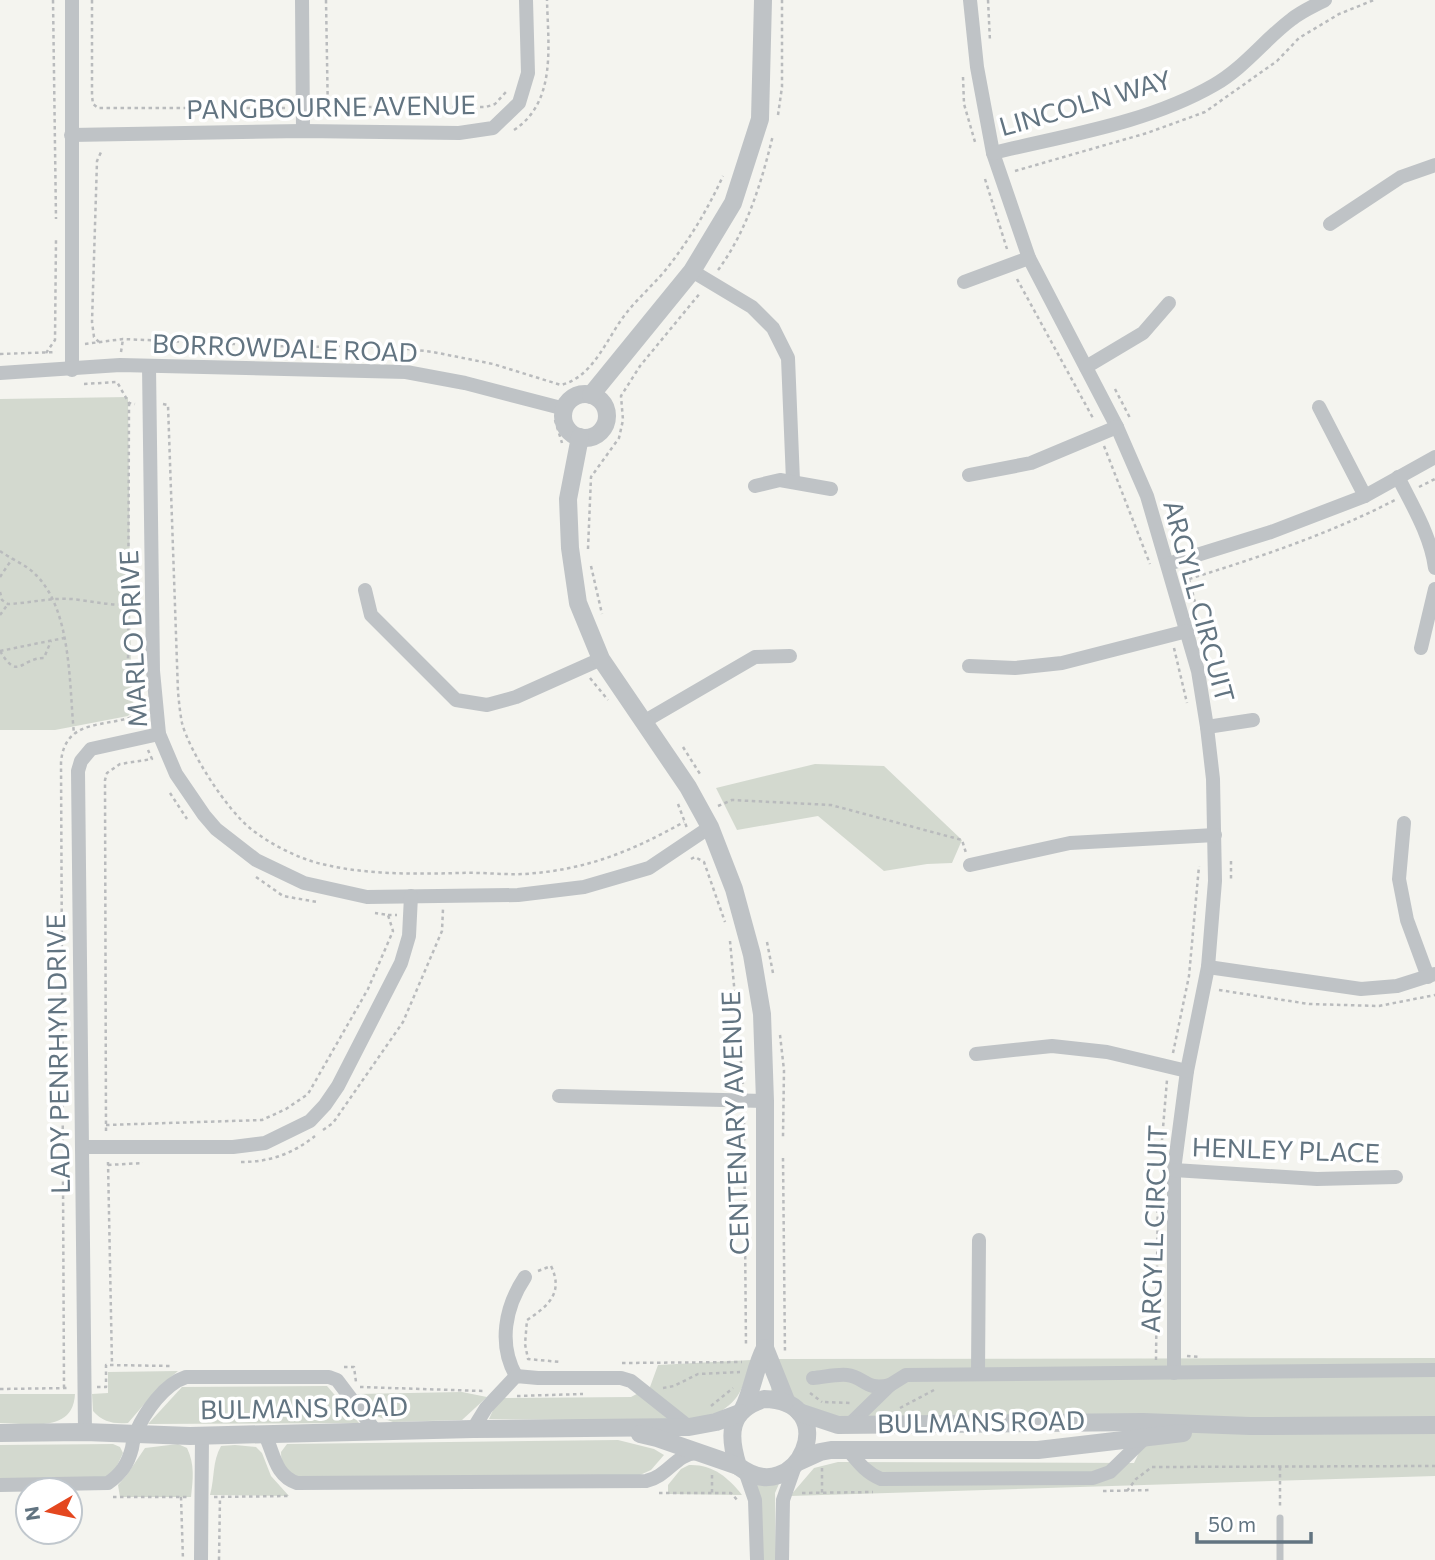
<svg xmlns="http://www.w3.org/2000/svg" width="1435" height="1560" font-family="Commissioner,sans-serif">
<rect width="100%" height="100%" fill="#f4f4ef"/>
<g fill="#d3d9cf">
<path d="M128,397L131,677L134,709L128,716L55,730H0V399Z"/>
<path d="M815,764L884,766L962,840L952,863L927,864L884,871L818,816L737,830L716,788Z"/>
<path d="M1435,1358V1423L847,1422L806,1412L771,1392L775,1359Z"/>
<path d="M751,1360C741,1396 739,1401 706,1421L489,1419L494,1408L504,1398L631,1397L650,1387L658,1365Z"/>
<path d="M178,1371L158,1388L128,1423C113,1424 103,1422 93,1411L92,1394L108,1393V1372Z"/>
<path d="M327,1386L359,1423L148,1424L182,1387Z"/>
<path d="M462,1392L487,1397L462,1420L393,1422L376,1416L357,1394Z"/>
<path d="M0,1394H75C73,1434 29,1423 0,1423Z"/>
<path d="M1435,1425V1476L790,1496L814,1468L838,1462L1134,1463L1147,1436L1250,1426Z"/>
<path d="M618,1440L654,1449L664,1455L651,1470L640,1475L298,1477C285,1471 281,1465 281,1452L287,1444Z"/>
<path d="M113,1444L120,1447L123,1453L116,1468L105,1478L0,1479V1445Z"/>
<path d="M178,1444L187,1448C195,1465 193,1479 191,1497H120L118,1485L126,1476L145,1448Z"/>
<path d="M235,1445L256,1447L262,1453L271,1476L289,1496L210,1495C215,1477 212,1462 221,1446Z"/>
<path d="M689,1465C712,1464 728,1477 742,1495L668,1494V1485L681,1469Z"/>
<path d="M754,1479H781L775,1493L776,1560H762Z"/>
</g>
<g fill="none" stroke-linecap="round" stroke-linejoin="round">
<g stroke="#b9bbbd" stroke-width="2.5" stroke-dasharray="3.5 3.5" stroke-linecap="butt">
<path d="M53,0L56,219"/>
<path d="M92,0V96L93,104L98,108H287"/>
<path d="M326,0L328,118"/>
<path d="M988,0L990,41"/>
<path d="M963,77L964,104L975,142"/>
<path d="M319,107H486L495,104L506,92"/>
<path d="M778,115L782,87V0"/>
<path d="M514,130C557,102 548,45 547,0"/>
<path d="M1015,171L1147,133L1205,112L1277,61L1299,38L1339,14L1374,0"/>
<path d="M985,179L1007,249"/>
<path d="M718,270C747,231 762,181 773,135"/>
<path d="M1017,279L1094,420"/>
<path d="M99,342L94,337L92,322L97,161L102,150"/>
<path d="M85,344L123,339L299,347L384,346L433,352L493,364L561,385C593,377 606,340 624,316C636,300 651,287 664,272C688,242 707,211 723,176"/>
<path d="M121,352L123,339"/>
<path d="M46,353L55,340L56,240"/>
<path d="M0,354L56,352"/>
<path d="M84,384L117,382L129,403L135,404"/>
<path d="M1115,389L1130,418"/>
<path d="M163,404L168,405L178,692C179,702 180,713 182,723C190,753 227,810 251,829C270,844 299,859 322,864C367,875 415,874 460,873C481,872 503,875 524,874C586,870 630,852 684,822"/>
<path d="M555,420L562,443"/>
<path d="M1104,446L1150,564"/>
<path d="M1419,487L1435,479"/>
<path d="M588,549L591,477L619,438L623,420L621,396L640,366L701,292"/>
<path d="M0,551C11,559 27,565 36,575C72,611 69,685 74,734"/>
<path d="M591,566L602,614"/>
<path d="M1187,572L1196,606"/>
<path d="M0,577L12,559"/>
<path d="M1189,579C1260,557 1329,534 1395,500"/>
<path d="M0,592L2,600L8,604C32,603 56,596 80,600C97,602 112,606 129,604"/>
<path d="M0,615L8,604"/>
<path d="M1174,648L1187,703"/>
<path d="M0,651C19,682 20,658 44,658L51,641"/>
<path d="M0,651L64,638"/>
<path d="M590,678L608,700"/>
<path d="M683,747L700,774"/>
<path d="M170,793L187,819"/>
<path d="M678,804L687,828"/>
<path d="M718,806L732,800L831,805L962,840L966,853"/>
<path d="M691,859L695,857L704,862L725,922"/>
<path d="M1231,861V879"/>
<path d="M256,877L283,896L317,902"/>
<path d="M388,915H397"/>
<path d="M730,941L743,1085"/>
<path d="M767,942L773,973"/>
<path d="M1219,990L1309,1004L1379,1006L1435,995"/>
<path d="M780,1035L784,1070L783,1137"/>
<path d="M1173,1053L1189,976L1199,866"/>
<path d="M744,1116L746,1347"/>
<path d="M106,1125L262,1120L286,1109L308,1094L368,989L393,931L388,915L375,913"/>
<path d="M323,1130L333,1123L403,1022L442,931L443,909"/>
<path d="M106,1131L105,780L107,773L120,764L152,759L148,750"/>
<path d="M1162,1140L1167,1080"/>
<path d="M783,1158L785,1354"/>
<path d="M108,1162L112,1365"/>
<path d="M241,1162C270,1162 292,1154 315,1136"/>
<path d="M108,1165L143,1163"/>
<path d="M538,1271L551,1266C564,1293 548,1306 527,1320L525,1344L528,1359L560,1362"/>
<path d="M1187,1356L1201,1357"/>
<path d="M1156,1360L1158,1185"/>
<path d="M622,1363L742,1362"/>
<path d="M344,1367H354L356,1382"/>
<path d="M97,1387H106V1365L173,1366"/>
<path d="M360,1387L483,1391"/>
<path d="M64,1388L61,763C64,717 107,728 138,715L131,705L128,672L129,403"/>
<path d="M663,1388L674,1386L698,1374L740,1372"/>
<path d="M0,1389L70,1388"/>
<path d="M810,1393L822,1402"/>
<path d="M517,1396L583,1394"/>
<path d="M825,1402L850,1403"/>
<path d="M711,1406L733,1388"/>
<path d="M900,1408L934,1390"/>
<path d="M1280,1467V1509"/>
<path d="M822,1468V1493"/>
<path d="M712,1475V1493"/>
<path d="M1103,1491L1152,1490"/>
<path d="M1127,1491L1136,1479L1152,1467L1435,1466"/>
<path d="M659,1493H731L739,1502"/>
<path d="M802,1493L873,1492"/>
<path d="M113,1497H187"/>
<path d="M181,1497L183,1560"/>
<path d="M214,1497L288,1496"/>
<path d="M219,1560L220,1497"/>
</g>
<path stroke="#bfc3c6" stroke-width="7" d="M1280,1518V1560"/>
<g stroke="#bfc3c6" stroke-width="14">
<path d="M302,0L303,131"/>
<path d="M970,0L977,67L993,153L1029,258L1117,427L1147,496L1198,671L1207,727L1213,779L1215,881L1208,967L1187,1071L1174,1170V1373"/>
<path d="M71,135L303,131L459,133L493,128L519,103L528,73L526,0"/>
<path d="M993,153C1067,135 1148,123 1214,85C1244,68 1265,39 1292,19C1302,11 1314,6 1325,0"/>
<path d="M1330,224L1401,177L1435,165"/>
<path d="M692,271L752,307L773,328L788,358L793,481"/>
<path d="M964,282L1029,258"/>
<path d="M149,366L153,671L159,734L176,774L204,815L216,829L256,860L304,883L367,897L518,895L584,887L649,868L710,827"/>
<path d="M1086,367L1143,333L1169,303"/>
<path d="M72,370V0"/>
<path d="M0,373L120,365L406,372L465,383L565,409"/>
<path d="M1319,407L1365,496"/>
<path d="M969,475L1031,463L1117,427"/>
<path d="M1398,477C1412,505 1431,536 1435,568"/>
<path d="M755,486L780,480L831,489"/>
<path d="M1168,564L1271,532L1365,496L1435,457"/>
<path d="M365,590L371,615L456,700L487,705L516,697L601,659"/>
<path d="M1421,648L1435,589"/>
<path d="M969,666L1015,668L1062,663L1187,631"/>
<path d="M645,721L755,657L790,656"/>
<path d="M1207,727L1253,720"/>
<path d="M1404,823L1399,879L1407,920L1428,977"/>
<path d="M970,865L1070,843L1215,835"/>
<path d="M1208,967L1361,989L1397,986L1435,974"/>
<path d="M976,1054L1052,1046L1107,1052L1187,1071"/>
<path d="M559,1096L765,1101"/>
<path d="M82,1147H233L265,1143L310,1121L325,1105L338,1086L401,963L409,936L411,896"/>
<path d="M1174,1170L1317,1179L1396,1177"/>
<path d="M978,1374L979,1240"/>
<path d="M516,1376C498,1344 505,1307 525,1277"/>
<path d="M813,1378C824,1377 837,1374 847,1375C865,1377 865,1391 890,1385"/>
<path d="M849,1425L890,1385L906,1375L1435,1370"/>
<path d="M473,1429L486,1408L516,1376L538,1378H621L631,1381L689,1427"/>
<path d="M85,1432L78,771L81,761L91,749L159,734"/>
<path d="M265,1435C274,1453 275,1476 297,1483L646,1481C667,1477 676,1454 696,1453"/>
<path d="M848,1450C858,1462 866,1473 881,1479L1093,1478L1110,1472L1146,1437"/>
<path d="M745,1471L755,1500L757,1560"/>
<path d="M0,1485L108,1483C121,1474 128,1464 132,1448C133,1443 133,1438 136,1432C145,1412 164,1384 186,1377H329L337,1380L377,1433"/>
<path d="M201,1560L202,1436"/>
<path d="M782,1560L783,1500L795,1466"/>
</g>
<g stroke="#bfc3c6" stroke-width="18">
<circle cx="585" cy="416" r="22"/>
<path d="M591,395L692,271L733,203L760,119L763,0"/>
<path d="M580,437L568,499L570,548L578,603L601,659L688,787L710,827L734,889L752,955L762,1014L765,1101V1348L787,1403"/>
<path d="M764,1399C845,1400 798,1512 738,1466C728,1435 728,1410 764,1399Z"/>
<path d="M743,1409C753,1389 755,1367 765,1348"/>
<path d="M799,1412L838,1425L1143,1422L1250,1426L1435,1425"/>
<path d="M0,1433L85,1432L190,1436L473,1429L689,1427L716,1422L740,1413"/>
<path d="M640,1434L657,1438L738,1466"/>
<path d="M798,1462L820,1452L831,1450H1038L1183,1433"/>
</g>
</g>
<g text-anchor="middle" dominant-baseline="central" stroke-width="7" stroke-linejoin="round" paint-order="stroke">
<g font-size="26" fill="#627481" stroke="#fff">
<text transform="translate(1085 102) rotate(-16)">LINCOLN WAY</text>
<text transform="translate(331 106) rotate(-1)">PANGBOURNE AVENUE</text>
<text transform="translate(285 347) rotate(2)">BORROWDALE ROAD</text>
<text transform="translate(1200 601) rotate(75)">ARGYLL CIRCUIT</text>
<text transform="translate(132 639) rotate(-93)">MARLO DRIVE</text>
<text transform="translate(57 1054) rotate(-91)">LADY PENRHYN DRIVE</text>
<text transform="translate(734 1123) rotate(-92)">CENTENARY AVENUE</text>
<text transform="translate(1286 1149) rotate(2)">HENLEY PLACE</text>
<text transform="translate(1153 1229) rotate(-88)">ARGYLL CIRCUIT</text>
<text transform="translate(304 1407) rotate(-1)">BULMANS ROAD</text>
<text transform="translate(981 1421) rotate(-1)">BULMANS ROAD</text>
</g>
</g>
<g transform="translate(49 1511) rotate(261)"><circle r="33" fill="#ffffff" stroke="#c0c7cd" stroke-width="2"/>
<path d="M0-5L12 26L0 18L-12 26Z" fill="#e4471f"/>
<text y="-10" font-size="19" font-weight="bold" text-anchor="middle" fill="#627481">N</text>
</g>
<path d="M1197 1532v10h114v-10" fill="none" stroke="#627481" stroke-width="3.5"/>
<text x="1208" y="1532" font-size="21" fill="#627481" stroke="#ffffff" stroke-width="5" paint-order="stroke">50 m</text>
</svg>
